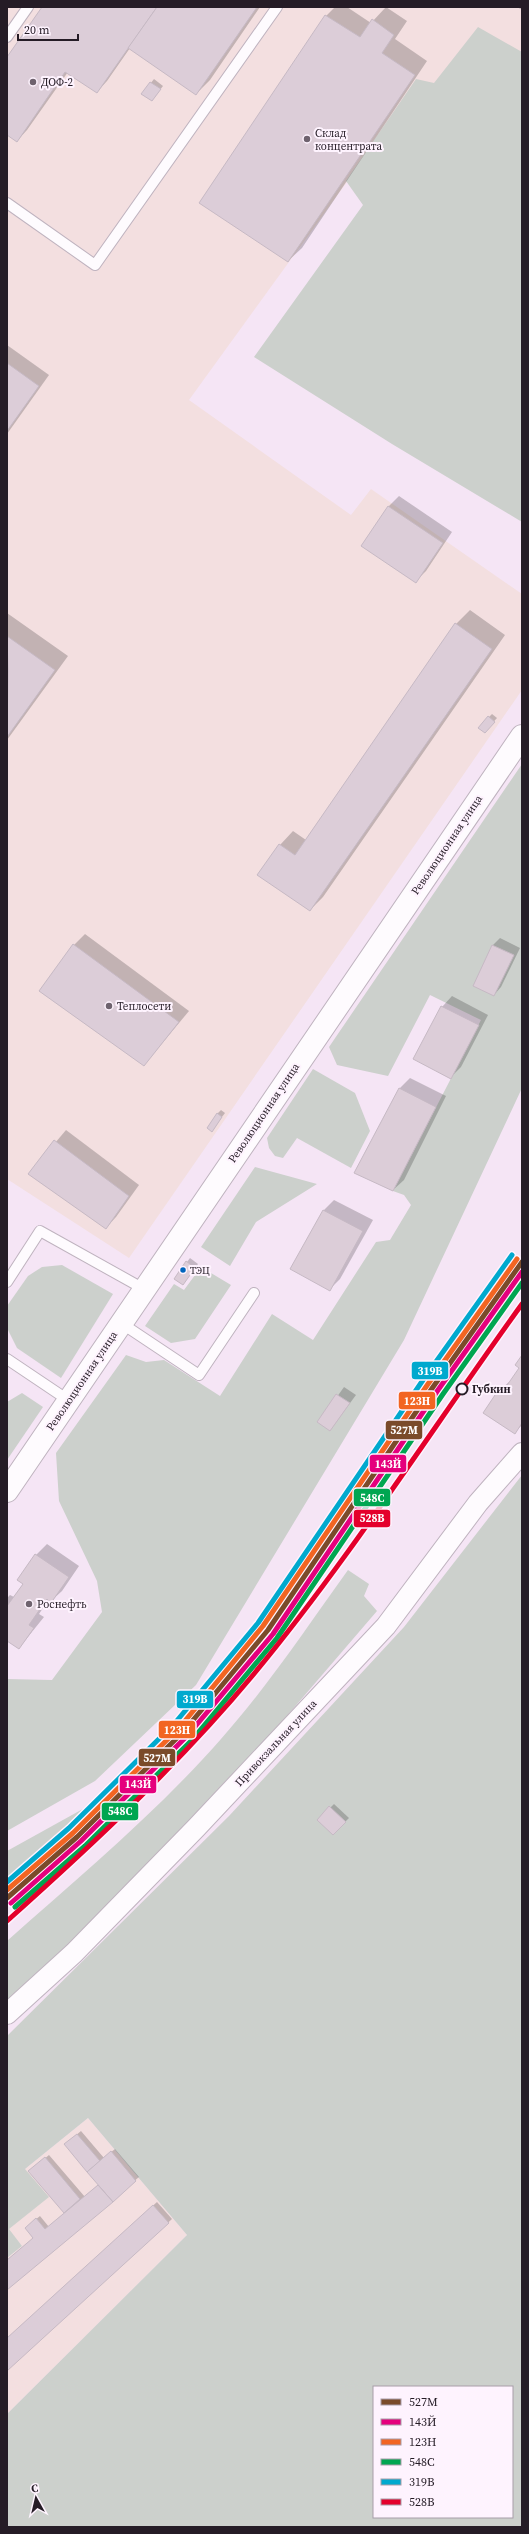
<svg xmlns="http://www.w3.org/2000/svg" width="529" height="2534" font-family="'Source Serif 4',serif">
<rect width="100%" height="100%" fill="#f5e5f5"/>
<g fill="#f3dfe0">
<path d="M7,7H522V57L432,94L418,84L189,400L351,515L371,489L522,594V690L129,1258L7,1179Z"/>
<path d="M88,2118L187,2235L7,2414V2258L22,2246L8,2229L25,2169Z"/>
</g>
<g fill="#ccd0cc" fill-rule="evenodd">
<path d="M478,27L522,52V522L392,444L254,357L363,205L346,181L416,79L434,83Z"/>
<path d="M522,764V1088L404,1340L196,1685L95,1781L7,1831V1679L52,1680L102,1612L97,1581L59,1501L56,1453L126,1355L146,1362L164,1360L220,1396L272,1314L313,1340L376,1242L390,1240L411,1205L404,1195L393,1191L481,1020L430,995L388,1076L337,1065L329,1047Z"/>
<path d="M313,1069L355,1093L370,1131L351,1168L297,1138L283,1158L275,1156L269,1148L267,1138Z"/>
<path d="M255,1167L317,1184L256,1222L230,1266L201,1247Z"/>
<path d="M62,1265L113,1294L61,1378L17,1348L7,1328V1306L28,1276L42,1267Z"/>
<path d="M201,1267L231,1285L195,1339L171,1343L145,1326L174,1284L184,1290Z"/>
<path d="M22,1393L43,1407L7,1460V1402Z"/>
<path d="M522,1475V2527H7V2414L187,2235L88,2118L25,2169L49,2197L9,2229L22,2246L7,2258V2036L229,1816L404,1627ZM374,2387H512V2517H374Z"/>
<path d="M348,1570L369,1584L364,1596L377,1611L274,1731L135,1882L7,2005V1941C80,1876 156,1813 221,1739C268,1686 307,1627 348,1570Z"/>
<path d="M136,1773L20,1881L7,1891V1851L90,1805Z"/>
</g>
<g fill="#0003">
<path d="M43,7H260L210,80L196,94L130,48L107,81L97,92L68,72L27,130L17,141L7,134V59Z"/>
<path d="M335,7H347L371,23L386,7L407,21L395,39L427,61L302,248L288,261L200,202L326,16Z"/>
<path d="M517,7H522V10Z"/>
<path d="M154,79L163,86L152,100L143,93Z"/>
<path d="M7,345L49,375L7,434Z"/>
<path d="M399,496L452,532L426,571L416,581L388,507Z"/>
<path d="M470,610L505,635L323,897L310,910L280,845L293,831L306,840L456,624Z"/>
<path d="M7,613L68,656L7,740V674L10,670L7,668Z"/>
<path d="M492,714L497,718L488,728L489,717Z"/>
<path d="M85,934L189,1011L144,1065L40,991L74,945Z"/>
<path d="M500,938L520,948L501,987L494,995L474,985L493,945Z"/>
<path d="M452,996L488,1015L461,1067L451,1077L442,1007Z"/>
<path d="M410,1078L446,1096L404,1180L393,1190L356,1173L400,1088Z"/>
<path d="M221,1110L225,1113L212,1130L217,1114Z"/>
<path d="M66,1130L139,1185L116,1217L106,1228L29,1174Z"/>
<path d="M334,1200L373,1220L340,1279L330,1289L323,1211Z"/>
<path d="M190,1258L198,1264L183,1284L187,1262Z"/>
<path d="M522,1357V1425L514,1433L484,1413L498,1392L509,1382L510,1383L521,1368Z"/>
<path d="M344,1387L356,1395L330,1430L319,1422Z"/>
<path d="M47,1544L79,1566L62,1591L51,1601L49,1599L39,1614L44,1617L19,1648L7,1639V1598L10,1595L14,1597L24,1583L36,1555Z"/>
<path d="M334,1804L349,1818L333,1834L318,1820Z"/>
<path d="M81,2131L104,2158L115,2149L139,2177L7,2289V2261L34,2238L30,2224L40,2216L49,2227L65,2213L30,2171L49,2155L85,2197L99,2184L69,2141Z"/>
<path d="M157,2202L172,2219L7,2370V2339Z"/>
</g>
<g fill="#dccdd8" stroke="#c6b9c4">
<path d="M42,7H157L97,93L65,72L17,142L7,135V57Z"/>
<path d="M157,7H257L196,95L128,48Z"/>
<path d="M325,15L360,37L372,19L394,35L382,53L415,75L288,262L199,203Z"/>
<path d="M150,82L161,89L152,101L141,94Z"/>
<path d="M7,363L39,386L7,431Z"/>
<path d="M388,506L443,543L416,583L361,546Z"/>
<path d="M455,623L492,649L310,911L257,875L279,844L295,855Z"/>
<path d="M7,636L55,670L7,737L8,670Z"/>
<path d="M488,716L495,722L485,733L478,728Z"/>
<path d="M73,944L179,1022L144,1066L39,991Z"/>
<path d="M492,945L514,955L494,996L473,986Z"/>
<path d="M441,1006L479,1025L451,1079L413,1059Z"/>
<path d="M399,1088L436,1107L393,1191L354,1173Z"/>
<path d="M217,1113L222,1117L212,1132L207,1128Z"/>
<path d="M54,1140L129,1196L106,1229L28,1174Z"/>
<path d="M323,1210L363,1231L330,1291L290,1269Z"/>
<path d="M186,1261L195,1268L183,1285L174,1279Z"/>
<path d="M522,1355V1423L515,1434L483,1413L497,1392L501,1394L519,1368L515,1365Z"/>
<path d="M336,1394L350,1403L330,1431L317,1422Z"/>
<path d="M35,1554L69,1577L51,1603L47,1599L29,1625L34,1628L19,1649L7,1641V1606L23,1584L17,1580Z"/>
<path d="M329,1806L346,1822L333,1835L317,1820Z"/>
<path d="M77,2134L100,2161L87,2172L64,2144Z"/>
<path d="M111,2151L136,2181L113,2202L87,2172Z"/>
<path d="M45,2157L80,2199L64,2213L28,2171Z"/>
<path d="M98,2185L113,2202L7,2290V2260L33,2238L25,2228L36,2218L45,2229Z"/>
<path d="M153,2205L169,2223L7,2371V2338Z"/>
</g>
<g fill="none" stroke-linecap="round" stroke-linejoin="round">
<g stroke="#bfb3bf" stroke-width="12">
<g id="lane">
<path d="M7,37L28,7"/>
<path d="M7,203L95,265L277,7"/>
<path d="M7,1282L40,1231L144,1289"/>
<path d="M121,1323L199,1375L254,1293"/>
<path d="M7,1359L68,1400"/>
</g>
</g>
<g stroke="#bfb3bf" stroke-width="22">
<path id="street" d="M7,2014L74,1953L196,1828L386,1626L478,1503L522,1453"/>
</g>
<g stroke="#bfb3bf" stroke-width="24">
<path id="secondary" d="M7,1491L522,736"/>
</g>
<use href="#lane" stroke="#fefbfe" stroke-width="10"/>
<use href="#street" stroke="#fefbfe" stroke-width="20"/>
<use href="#secondary" stroke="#fefbfe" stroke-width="22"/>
<g stroke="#fef3fe" stroke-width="8">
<path id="rail-1" d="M7,1898L77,1837L184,1731L268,1630L433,1387L522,1262"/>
</g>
<g stroke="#fef3fe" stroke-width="8">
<path id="rail-2" d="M11,1903L81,1841L188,1735L273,1634L438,1390L522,1272"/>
</g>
<g stroke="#fef3fe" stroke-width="8">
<path id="rail-3" d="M7,1890L73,1833L180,1727L263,1626L428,1384L517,1259"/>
</g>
<g stroke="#fef3fe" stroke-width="8">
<path id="rail-4" d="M15,1907L85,1846L192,1740L277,1638L443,1394L522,1283"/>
</g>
<g stroke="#fef3fe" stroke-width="8">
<path id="rail-5" d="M7,1882L69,1828L175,1723L258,1623L423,1380L512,1255"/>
</g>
<g stroke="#fef3fe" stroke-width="8">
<path id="rail-6" d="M7,1921C93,1844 179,1764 253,1675C351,1557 433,1427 522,1304"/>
</g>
<use href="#rail-1" stroke="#7a4b2a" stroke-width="5"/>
<use href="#rail-2" stroke="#e5007d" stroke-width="5"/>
<use href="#rail-3" stroke="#f26522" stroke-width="5"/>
<use href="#rail-4" stroke="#00a651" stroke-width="5"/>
<use href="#rail-5" stroke="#00a9ce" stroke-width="5"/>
<use href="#rail-6" stroke="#e4002b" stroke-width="5"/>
</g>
<g fill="#6e626e" stroke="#fef3fe" stroke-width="1.5">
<circle cx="33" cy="82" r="4"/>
<circle cx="307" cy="139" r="4"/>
<circle cx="109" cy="1006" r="4"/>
<circle cx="29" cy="1604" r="4"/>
</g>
<circle fill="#0065bd" stroke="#fef3fe" stroke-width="1.5" cx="183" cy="1270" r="3.5"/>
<circle fill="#fef3fe" stroke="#251c26" stroke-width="2" cx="462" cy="1389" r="5.5"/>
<g text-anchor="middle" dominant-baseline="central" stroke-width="4" stroke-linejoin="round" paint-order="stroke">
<g font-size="10" fill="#251c26" stroke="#fef3fe" text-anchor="start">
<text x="190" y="1270">ТЭЦ</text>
</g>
<g font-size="11" fill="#251c26" stroke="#fef3fe" text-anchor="start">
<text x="41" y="82">ДОФ-2</text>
<text x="315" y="133">Склад<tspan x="315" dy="13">концентрата</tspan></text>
<text x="117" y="1006">Теплосети</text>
<text x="37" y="1604">Роснефть</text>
</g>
<g font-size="11" fill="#251c26" stroke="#fef3fe">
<text transform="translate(447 845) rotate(-56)">Революционная улица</text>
<text transform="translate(264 1113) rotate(-56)">Революционная улица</text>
<text transform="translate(82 1381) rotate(-56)">Революционная улица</text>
<text transform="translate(276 1743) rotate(-47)">Привокзальная улица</text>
</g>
<g font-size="11" font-weight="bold" fill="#251c26" stroke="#fef3fe" text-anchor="start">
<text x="472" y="1389">Губкин</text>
</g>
</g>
<g stroke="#fef3fe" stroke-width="1.5">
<rect x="411" y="1361" width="38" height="19" rx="4" fill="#00a9ce"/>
<rect x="398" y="1391" width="38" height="19" rx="4" fill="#f26522"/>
<rect x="385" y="1420" width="38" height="20" rx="4" fill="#7a4b2a"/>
<rect x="369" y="1454" width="38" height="19" rx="4" fill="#e5007d"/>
<rect x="353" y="1488" width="38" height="19" rx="4" fill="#00a651"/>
<rect x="353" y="1509" width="38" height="19" rx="4" fill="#e4002b"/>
<rect x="176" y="1690" width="38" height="19" rx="4" fill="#00a9ce"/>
<rect x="158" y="1720" width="38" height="19" rx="4" fill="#f26522"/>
<rect x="138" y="1748" width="38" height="19" rx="4" fill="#7a4b2a"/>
<rect x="119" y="1775" width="38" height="19" rx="4" fill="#e5007d"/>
<rect x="101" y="1802" width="38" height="19" rx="4" fill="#00a651"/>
</g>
<g font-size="11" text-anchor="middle" font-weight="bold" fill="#fff">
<text x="430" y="1375">319В</text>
<text x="417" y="1405">123Н</text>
<text x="404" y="1434">527М</text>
<text x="388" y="1468">143Й</text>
<text x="372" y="1502">548С</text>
<text x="372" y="1522">528В</text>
<text x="195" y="1703">319В</text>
<text x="177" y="1734">123Н</text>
<text x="157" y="1762">527М</text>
<text x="138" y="1788">143Й</text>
<text x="120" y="1815">548С</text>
</g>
<rect width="529" height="2534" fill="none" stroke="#251c26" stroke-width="16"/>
<rect x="373" y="2386" width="140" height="132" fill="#fef3fe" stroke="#a79da8"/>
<rect x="381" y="2399" width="20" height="6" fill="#7a4b2a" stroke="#a79da8"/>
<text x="409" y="2406" font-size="12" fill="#251c26">527М</text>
<rect x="381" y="2419" width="20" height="6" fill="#e5007d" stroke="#a79da8"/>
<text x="409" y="2426" font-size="12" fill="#251c26">143Й</text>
<rect x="381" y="2439" width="20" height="6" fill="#f26522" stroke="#a79da8"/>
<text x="409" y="2446" font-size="12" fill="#251c26">123Н</text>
<rect x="381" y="2459" width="20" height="6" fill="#00a651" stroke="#a79da8"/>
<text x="409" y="2466" font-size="12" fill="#251c26">548С</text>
<rect x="381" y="2479" width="20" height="6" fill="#00a9ce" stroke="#a79da8"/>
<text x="409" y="2486" font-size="12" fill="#251c26">319В</text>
<rect x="381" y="2499" width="20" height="6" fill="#e4002b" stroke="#a79da8"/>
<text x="409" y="2506" font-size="12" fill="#251c26">528В</text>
<g transform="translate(36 2498) rotate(352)" stroke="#fef3fe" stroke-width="3" paint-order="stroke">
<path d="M0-3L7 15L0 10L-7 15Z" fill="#251c26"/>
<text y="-6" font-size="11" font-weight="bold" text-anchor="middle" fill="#251c26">С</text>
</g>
<path d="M18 34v6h60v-6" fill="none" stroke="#251c26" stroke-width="2"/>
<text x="24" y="34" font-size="12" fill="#251c26" stroke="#fef3fe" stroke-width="3" paint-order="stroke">20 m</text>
</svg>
